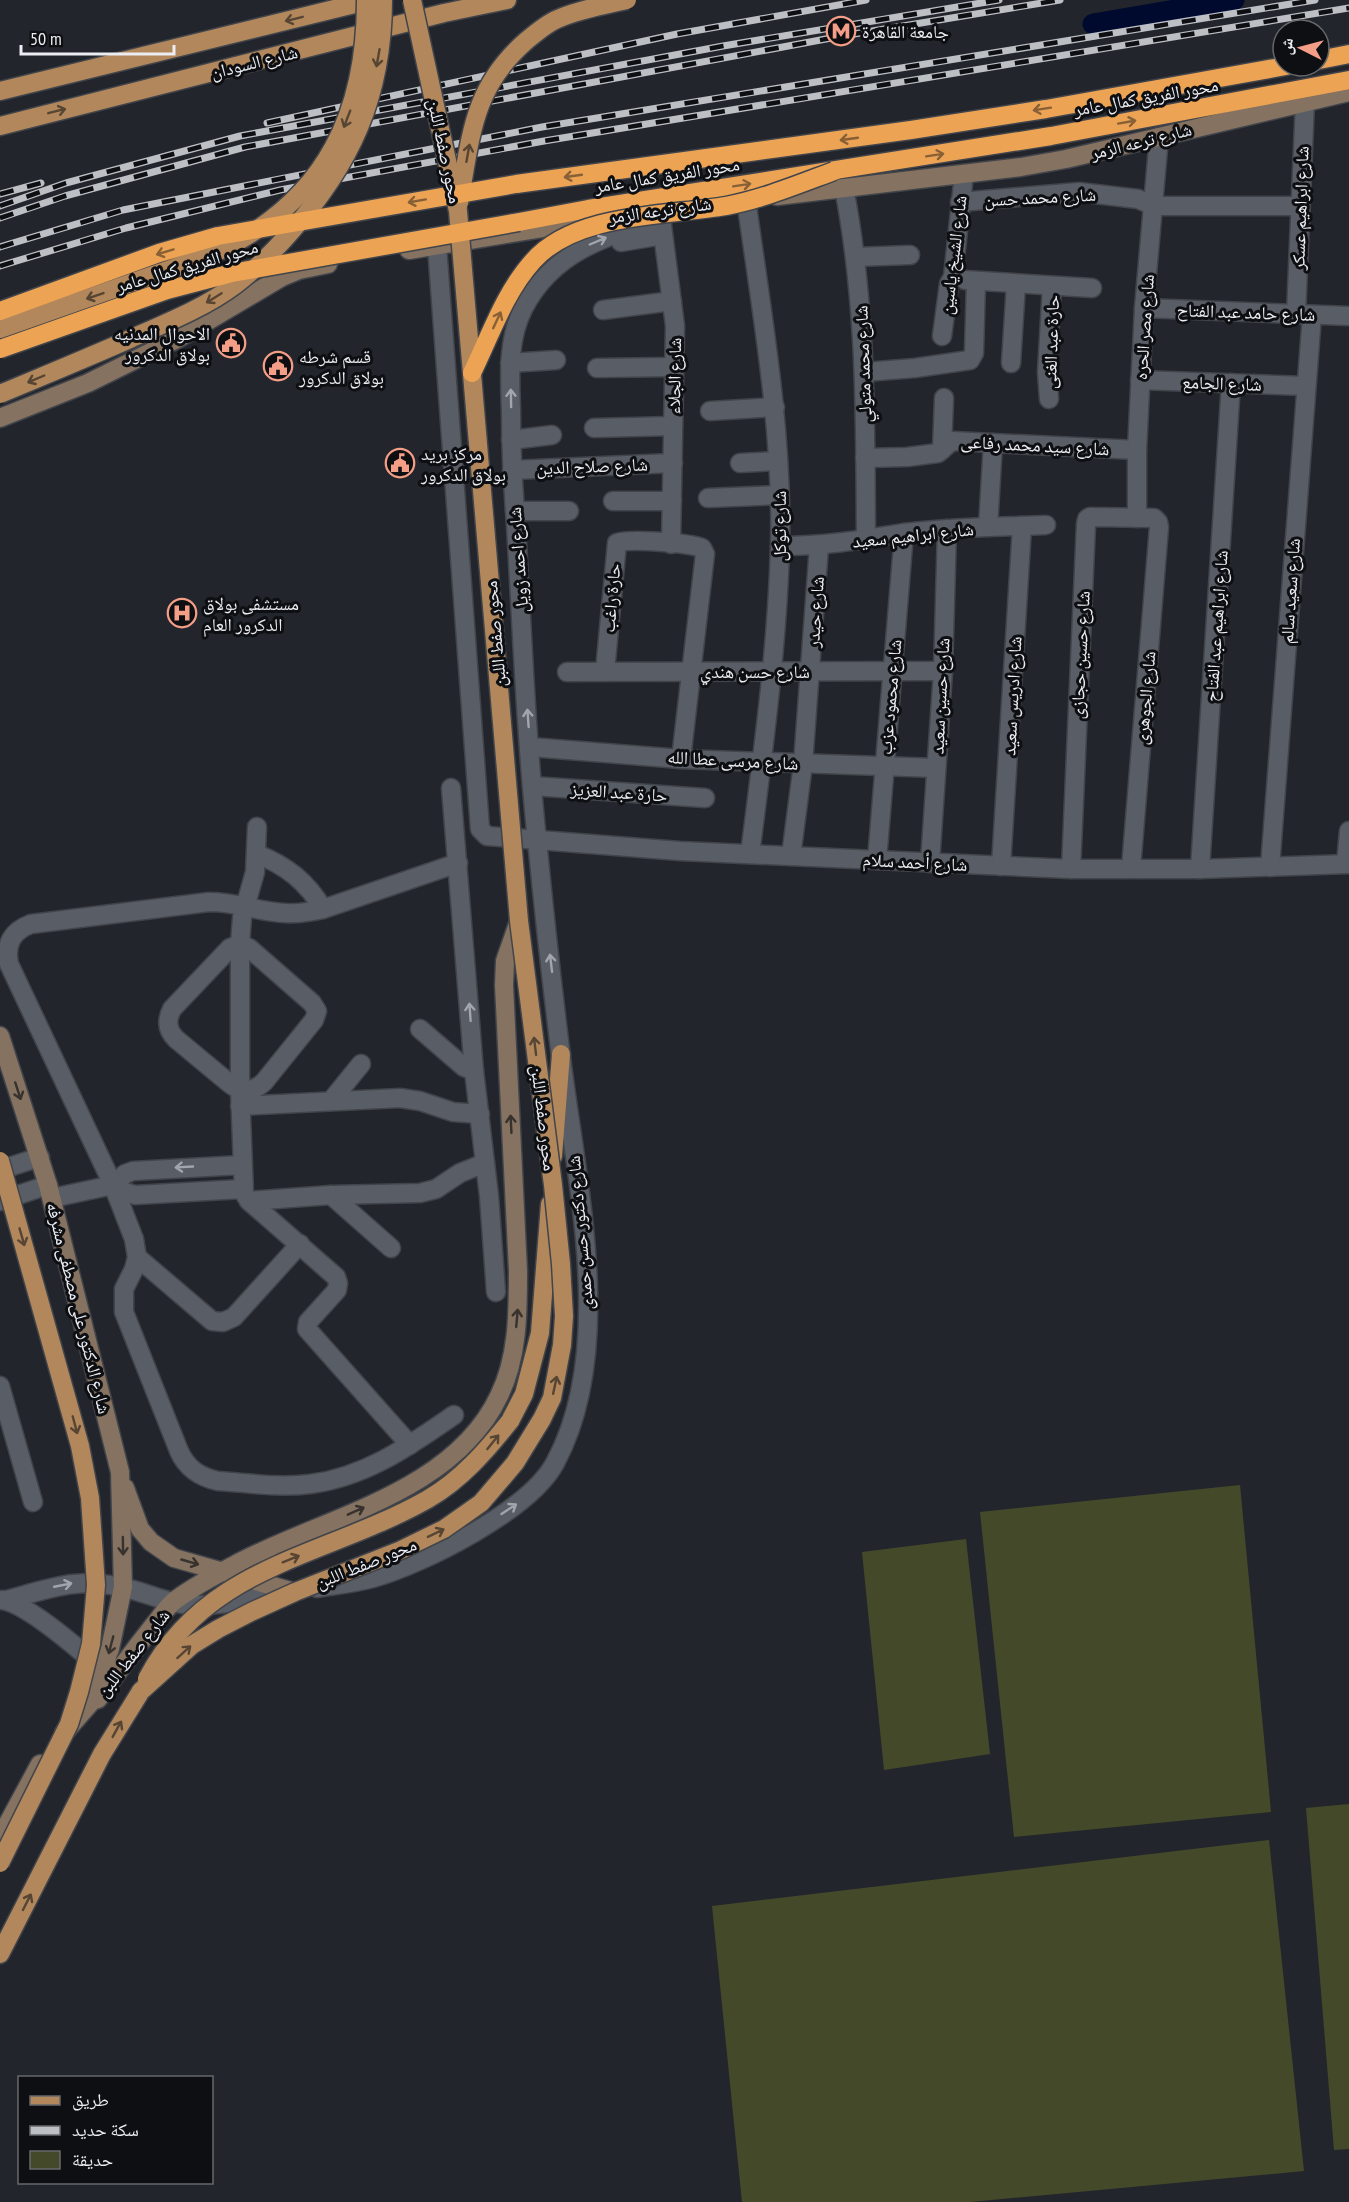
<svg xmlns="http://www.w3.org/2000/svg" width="1349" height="2202" font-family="'PT Sans Narrow','Noto Naskh Arabic',sans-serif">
<rect width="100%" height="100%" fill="#22262c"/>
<g fill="#444a29">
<path d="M1240,1485L1271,1812L1014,1837L980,1512Z"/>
<path d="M966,1539L990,1754L884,1770L862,1552Z"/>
<path d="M1349,1804V2149L1334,2150L1306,1808Z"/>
<path d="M1269,1840L1304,2171L970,2202H742L712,1906Z"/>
</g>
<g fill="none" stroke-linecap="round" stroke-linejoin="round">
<path stroke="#00092e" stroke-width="21" d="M1093,24L1234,0"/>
<g stroke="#41444a" stroke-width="21">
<g id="street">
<path d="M844,188C867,307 865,420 866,540"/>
<path d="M746,199C762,315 783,430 780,547C777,650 763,752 750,854"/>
<path d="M960,202L1079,192L1138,199L1154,206H1299"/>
<path d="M660,210L675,326L671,544"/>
<path d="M621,242L663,235"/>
<path d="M437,246L480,829L487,836L680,851L1071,869H1200L1349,864"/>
<path d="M855,257L910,255"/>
<path d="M965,280L1092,288"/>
<path d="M1144,308L1349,316"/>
<path d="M603,310L672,301"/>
<path d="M1296,315L1305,101"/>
<path d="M942,336L949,284L953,277L964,174"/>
<path d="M510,363L556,360"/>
<path d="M1011,363L1016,284"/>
<path d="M597,368L674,367"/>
<path d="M865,372L915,368L970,360L974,353L976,281"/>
<path d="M1140,380L1305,386"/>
<path d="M1049,399L1047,372L1052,286"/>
<path d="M710,411L775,407"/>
<path d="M594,428L673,426"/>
<path d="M511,440L552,435"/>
<path d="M942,450L944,398"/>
<path d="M865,458L907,457L938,453L952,441L1137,450"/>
<path d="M740,463L778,461"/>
<path d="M512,470L673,463"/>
<path d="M708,498L779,495"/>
<path d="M613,501H672"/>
<path d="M515,511H569"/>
<path d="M1137,518V450L1144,308L1159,137"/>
<path d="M988,527L993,443"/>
<path d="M780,546C825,546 860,540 904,533C951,527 999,527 1046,525"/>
<path d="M605,671L617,543C629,538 689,543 702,548L705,554L681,759"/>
<path d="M567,672L943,671"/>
<path d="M530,747L681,759L936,768"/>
<path d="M532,786L705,798"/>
<path d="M451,788L474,1071L489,1196L496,1292"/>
<path d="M257,827L255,872L242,918L240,944V1090L244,1193L249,1201L336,1277L338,1283L337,1290L308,1322L307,1329L410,1445"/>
<path d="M257,854C287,866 307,882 323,909"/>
<path d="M791,856L803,764L819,546"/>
<path d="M877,860L904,533"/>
<path d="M930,863L943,671L947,529"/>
<path d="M1346,864L1349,831"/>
<path d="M1001,866L1022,526"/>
<path d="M1270,867L1312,315"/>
<path d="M1071,869L1086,524L1087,519L1090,517L1154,518L1158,522L1159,527L1131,868"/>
<path d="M1200,869L1231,383"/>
<path d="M240,944L249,948L312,1003L317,1011L314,1020L264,1082C253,1092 241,1093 229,1083L176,1039C167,1030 166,1021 172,1009L230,948Z"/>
<path d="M420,1029L464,1067L474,1071"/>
<path d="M331,1101L361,1064"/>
<path d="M240,1106L400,1098L420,1101L453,1112L480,1114"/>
<path d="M0,1170L40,1157"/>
<path d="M113,1185L119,1190L135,1195L243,1189"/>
<path d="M331,1195L391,1248"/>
<path d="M52,1198L113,1185L125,1174L133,1171L242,1165"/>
<path d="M0,1201L48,1185"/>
<path d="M249,1201L331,1195L420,1193L436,1189L460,1173L485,1163"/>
<path d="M137,1257L212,1321L223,1322L234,1317L300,1244"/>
<path d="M0,1386L33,1502"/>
<path d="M454,1415C409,1446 366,1477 310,1484C280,1488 249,1483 218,1481C200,1477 187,1469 179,1451L124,1312V1289L134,1269L137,1257L134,1239L113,1185L9,964C5,944 12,931 31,924L209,902C238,902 258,912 285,913C298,914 310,912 323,909L458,863"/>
<path d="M317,1588C336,1585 355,1583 373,1578C423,1564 530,1510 555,1463C617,1349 576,1181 561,1057C552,985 544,912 537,840C526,736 522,630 516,525C513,487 511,450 511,412C510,377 507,341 523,309C552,252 605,236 661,220"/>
<path d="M2,1600C26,1603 80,1650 99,1667"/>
<path d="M7,1600C56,1586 82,1576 133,1590C152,1595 171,1604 191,1605C223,1606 255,1598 287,1593"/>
</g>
</g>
<g stroke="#41444a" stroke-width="21">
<g id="secondary">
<path d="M777,196L1021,167L1066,159L1349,92"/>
<path d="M409,250L604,218"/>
<path d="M0,418L88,383L179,338L282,277L299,270L328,264"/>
<path d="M0,1036L48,1185L120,1472L123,1587L110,1649L91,1696"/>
<path d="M125,1488L140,1529L151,1542L174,1558L294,1592"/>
<path d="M64,1733L92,1701L98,1699C116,1674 134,1650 153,1626C160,1618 166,1608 173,1602C193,1586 218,1574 240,1562C326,1517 454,1492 499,1396C518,1358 518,1313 518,1271L504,985L505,961L519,921"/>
<path d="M0,1838L40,1764"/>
</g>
</g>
<g stroke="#41444a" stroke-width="21">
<g id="primary">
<path d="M0,91L371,0"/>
<path d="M0,126L444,13L507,0"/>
<path d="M553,1156L561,1054"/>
<path d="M510,1421L524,1394L540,1333L550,1204"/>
<path d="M0,1954L102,1754L141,1691"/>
</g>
</g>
<g stroke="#41444a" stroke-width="21">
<g id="highway">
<path d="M1319,60L1349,54"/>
<path d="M516,184L911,130L1046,109L1286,66"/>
<path d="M519,222L588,209L1051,136L1349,80"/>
</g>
</g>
<use href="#street" stroke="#595d65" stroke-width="18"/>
<use href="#secondary" stroke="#857260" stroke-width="18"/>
<use href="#primary" stroke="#b1875b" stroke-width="18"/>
<use href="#highway" stroke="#eca354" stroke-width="18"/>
<g stroke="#bcbfc4" stroke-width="7">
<g id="rail">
<path d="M267,123L677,34L866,0"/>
<path d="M0,194L41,183"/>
<path d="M0,206L66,183L240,136L723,46L999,0"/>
<path d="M0,218L65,196L245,147L842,36L1060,0"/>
<path d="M0,247L123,210L542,127L1315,0"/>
<path d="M0,266L126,228L280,190L544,141L1349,8"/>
</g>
</g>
<use href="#rail" stroke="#0d0f12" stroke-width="4.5" stroke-dasharray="14" stroke-linecap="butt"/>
<g stroke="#41444a" stroke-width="21" stroke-linecap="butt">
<g id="primary-bridge">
<path d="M459,203C471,137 472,88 526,41C536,33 548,22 560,18C581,9 605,5 627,0"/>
<path d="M0,329C47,312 95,296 142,279C169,269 197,261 223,249C327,198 366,112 366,0"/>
<path d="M0,394C43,376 87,358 130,339C166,323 204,308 235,285C255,270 272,253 288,235C351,165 383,96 383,0"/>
<path d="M0,1161L80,1446L90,1498L96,1585L91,1644L79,1692L69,1724L0,1863"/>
<path d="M147,1679C207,1564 326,1557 428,1499C461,1480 486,1451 510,1421"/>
<path d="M141,1691L192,1645L218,1629L251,1612L295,1592L401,1550L444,1529L481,1503L515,1463L542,1419L552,1398L562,1345L564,1316L561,1264L553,1185L519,921L458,211L412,0"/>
</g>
</g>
<g stroke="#41444a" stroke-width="21" stroke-linecap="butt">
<g id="highway-bridge">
<path d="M0,311L159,253L218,236L516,184"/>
<path d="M0,349L167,290L232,273L519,222"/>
<path d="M472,373C490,336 505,292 533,261C575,213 666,216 726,206C763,199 799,184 834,171"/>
</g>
</g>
<use href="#primary-bridge" stroke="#b1875b" stroke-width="18"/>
<use href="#highway-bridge" stroke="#eca354" stroke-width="18"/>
</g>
<defs><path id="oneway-shaft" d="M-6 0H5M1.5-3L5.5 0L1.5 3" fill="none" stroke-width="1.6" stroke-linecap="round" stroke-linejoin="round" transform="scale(1.5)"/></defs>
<g stroke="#574533">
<use href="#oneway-shaft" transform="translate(294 19) rotate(166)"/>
<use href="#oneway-shaft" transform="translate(378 58) rotate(100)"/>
<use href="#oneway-shaft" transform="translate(57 111) rotate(-14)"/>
<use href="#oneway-shaft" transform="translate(347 119) rotate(111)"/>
<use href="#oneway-shaft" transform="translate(468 153) rotate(-80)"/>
<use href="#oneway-shaft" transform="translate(95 296) rotate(161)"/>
<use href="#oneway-shaft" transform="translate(214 298) rotate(148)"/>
<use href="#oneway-shaft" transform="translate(36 379) rotate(157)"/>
<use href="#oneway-shaft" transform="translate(535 1046) rotate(-97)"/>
<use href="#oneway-shaft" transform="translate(22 1237) rotate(74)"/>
<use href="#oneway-shaft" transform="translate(555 1385) rotate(-78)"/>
<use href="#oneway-shaft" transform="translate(75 1425) rotate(75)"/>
<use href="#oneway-shaft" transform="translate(493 1442) rotate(-51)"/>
<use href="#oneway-shaft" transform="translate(436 1533) rotate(-26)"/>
<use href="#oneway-shaft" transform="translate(291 1559) rotate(-22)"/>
<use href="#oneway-shaft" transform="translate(184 1652) rotate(-42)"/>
<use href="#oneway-shaft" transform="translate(117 1729) rotate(-61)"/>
<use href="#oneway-shaft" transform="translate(27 1902) rotate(-63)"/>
</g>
<g stroke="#886036">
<use href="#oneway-shaft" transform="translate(1042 109) rotate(171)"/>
<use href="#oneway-shaft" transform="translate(1127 122) rotate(-10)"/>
<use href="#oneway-shaft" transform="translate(849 139) rotate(172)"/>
<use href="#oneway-shaft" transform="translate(935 155) rotate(-9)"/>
<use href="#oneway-shaft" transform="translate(573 176) rotate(172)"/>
<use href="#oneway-shaft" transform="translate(742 185) rotate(-9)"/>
<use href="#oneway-shaft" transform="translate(417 201) rotate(170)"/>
<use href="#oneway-shaft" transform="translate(165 252) rotate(163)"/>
<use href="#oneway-shaft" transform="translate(497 320) rotate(-65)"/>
</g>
<g stroke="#a2a5ac">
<use href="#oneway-shaft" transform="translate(598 241) rotate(-23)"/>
<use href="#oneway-shaft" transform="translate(511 398) rotate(-91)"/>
<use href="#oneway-shaft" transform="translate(528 718) rotate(-94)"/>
<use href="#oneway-shaft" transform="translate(551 963) rotate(-97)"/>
<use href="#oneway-shaft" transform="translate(470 1012) rotate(-94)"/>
<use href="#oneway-shaft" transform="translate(184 1167) rotate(177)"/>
<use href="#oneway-shaft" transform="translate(509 1509) rotate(-33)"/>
<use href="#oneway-shaft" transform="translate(63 1585) rotate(-11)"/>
</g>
<g stroke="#37322d">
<use href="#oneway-shaft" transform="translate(18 1091) rotate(72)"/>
<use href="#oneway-shaft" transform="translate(511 1124) rotate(-93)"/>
<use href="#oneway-shaft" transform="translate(517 1318) rotate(-85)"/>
<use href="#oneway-shaft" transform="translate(356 1511) rotate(-24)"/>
<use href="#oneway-shaft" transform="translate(123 1546) rotate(89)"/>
<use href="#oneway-shaft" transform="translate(190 1562) rotate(16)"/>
<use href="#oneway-shaft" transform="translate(111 1645) rotate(105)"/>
</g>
<defs>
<g id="metro-ring" transform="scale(1.5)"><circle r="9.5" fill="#0d0f12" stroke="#f49e87" stroke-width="1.5"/><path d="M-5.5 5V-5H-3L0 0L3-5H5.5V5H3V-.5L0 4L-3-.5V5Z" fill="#f49e87"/></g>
<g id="civic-ring" transform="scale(1.5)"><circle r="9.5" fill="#0d0f12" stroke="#f49e87" stroke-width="1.5"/><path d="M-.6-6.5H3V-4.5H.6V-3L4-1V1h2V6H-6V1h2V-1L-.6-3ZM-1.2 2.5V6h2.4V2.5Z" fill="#f49e87"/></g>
<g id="hospital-ring" transform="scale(1.5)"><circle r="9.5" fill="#0d0f12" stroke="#f49e87" stroke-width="1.5"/><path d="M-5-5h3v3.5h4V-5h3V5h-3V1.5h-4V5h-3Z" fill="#f49e87"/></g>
</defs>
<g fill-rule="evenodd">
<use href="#metro-ring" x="841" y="31"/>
<use href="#civic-ring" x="231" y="343"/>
<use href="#civic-ring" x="278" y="366"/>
<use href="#civic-ring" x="400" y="463"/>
<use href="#hospital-ring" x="182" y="613"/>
</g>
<g text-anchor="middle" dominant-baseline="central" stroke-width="6" stroke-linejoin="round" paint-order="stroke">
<g font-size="18" fill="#ebedf2" stroke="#0d0f12" text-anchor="start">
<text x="862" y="31">جامعة القاهرة</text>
<text x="210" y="333" text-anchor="end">الاحوال المدنيه<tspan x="210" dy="21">بولاق الدكرور</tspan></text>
<text x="299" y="356">قسم شرطه<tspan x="299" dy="21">بولاق الدكرور</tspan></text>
<text x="421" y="453">مركز بريد<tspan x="421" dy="21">بولاق الدكرور</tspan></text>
<text x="203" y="603">مستشفى بولاق<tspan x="203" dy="21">الدكرور العام</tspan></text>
</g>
<g font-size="18" fill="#ebedf2" stroke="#0d0f12">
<text transform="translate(254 62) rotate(-14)">شارع السودان</text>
<text transform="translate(1146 97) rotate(-10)">محور الفريق كمال عامر</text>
<text transform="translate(1141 141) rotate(-14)">شارع ترعه الزمر</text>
<text transform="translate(445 151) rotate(78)">محور صفط اللبن</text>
<text transform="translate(667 175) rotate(-9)">محور الفريق كمال عامر</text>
<text transform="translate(1040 197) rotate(-3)">شارع محمد حسن</text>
<text transform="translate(1300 208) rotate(-88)">شارع ابراهيم عسكر</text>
<text transform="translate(660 210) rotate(-8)">شارع ترعه الزمر</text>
<text transform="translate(953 255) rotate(-83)">شارع الشيخ ياسين</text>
<text transform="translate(187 266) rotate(-16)">محور الفريق كمال عامر</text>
<text transform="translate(1246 312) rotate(2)">شارع حامد عبد الفتاح</text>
<text transform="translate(1144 327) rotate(-86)">شارع مصر الحره</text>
<text transform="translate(1051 342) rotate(-88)">حارة عبد الغنى</text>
<text transform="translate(863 364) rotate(-92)">شارع محمد متولي</text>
<text transform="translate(674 376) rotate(-89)">شارع الجلاء</text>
<text transform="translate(1222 383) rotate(2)">شارع الجامع</text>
<text transform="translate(1035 445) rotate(3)">شارع سيد محمد رفاعى</text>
<text transform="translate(592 466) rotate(-2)">شارع صلاح الدين</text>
<text transform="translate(779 526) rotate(-90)">شارع توكل</text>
<text transform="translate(913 535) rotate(-6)">شارع ابراهيم سعيد</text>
<text transform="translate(518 560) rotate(-94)">شارع احمد زويل</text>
<text transform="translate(1290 591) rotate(-86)">شارع سعيد سالم</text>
<text transform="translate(611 598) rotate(-85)">حارة راغب</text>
<text transform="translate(815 612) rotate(-86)">شارع حيدر</text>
<text transform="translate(1216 626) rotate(-86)">شارع ابراهيم عبد الفتاح</text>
<text transform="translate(495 634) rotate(-95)">محور صفط اللبن</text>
<text transform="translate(1080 655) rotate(-87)">شارع حسين حجازى</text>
<text x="755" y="671">شارع حسن هندي</text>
<text transform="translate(940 696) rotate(-87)">شارع حسين سعيد</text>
<text transform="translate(1012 696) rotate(-87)">شارع ادريس سعيد</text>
<text transform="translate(890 697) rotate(-85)">شارع محمود عزب</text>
<text transform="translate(1145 698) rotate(-85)">شارع الجوهرى</text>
<text transform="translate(733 760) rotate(3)">شارع مرسى عطا الله</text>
<text transform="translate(619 792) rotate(4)">حارة عبد العزيز</text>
<text transform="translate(915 862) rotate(3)">شارع أحمد سلام</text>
<text transform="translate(544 1118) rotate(83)">محور صفط اللبن</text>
<text transform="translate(580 1233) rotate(-95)">شارع دكتور حسن حمدى</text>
<text transform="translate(79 1308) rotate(76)">شارع الدكتور على مصطفى مشرفه</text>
<text transform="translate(366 1563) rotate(-22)">محور صفط اللبن</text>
<text transform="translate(133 1653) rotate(-52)">شارع صفط اللبن</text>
</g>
</g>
<rect x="18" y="2076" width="195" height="108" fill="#0d0f12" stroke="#66686c" stroke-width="1.5"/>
<rect x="30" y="2096" width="30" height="9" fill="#b1875b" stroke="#66686c" stroke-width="1.5"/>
<text x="72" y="2106" font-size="18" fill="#ebedf2">طريق</text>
<rect x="30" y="2126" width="30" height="9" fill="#bcbfc4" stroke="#66686c" stroke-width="1.5"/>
<text x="72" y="2136" font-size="18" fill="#ebedf2">سكة حديد</text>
<rect x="30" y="2151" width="30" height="18" fill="#444a29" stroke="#66686c" stroke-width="1.5"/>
<text x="72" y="2166" font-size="18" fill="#ebedf2">حديقة</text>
<g transform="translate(1301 48) rotate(276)"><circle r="28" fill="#0d0f12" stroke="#66686c" stroke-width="1.5"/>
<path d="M0-4.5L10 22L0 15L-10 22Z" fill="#f49e87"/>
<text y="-9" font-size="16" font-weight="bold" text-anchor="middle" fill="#ebedf2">ش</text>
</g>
<path d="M21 45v9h153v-9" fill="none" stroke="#ebedf2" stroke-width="3"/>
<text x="30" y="45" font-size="18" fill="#ebedf2" stroke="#0d0f12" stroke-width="4.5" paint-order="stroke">50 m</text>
</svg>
